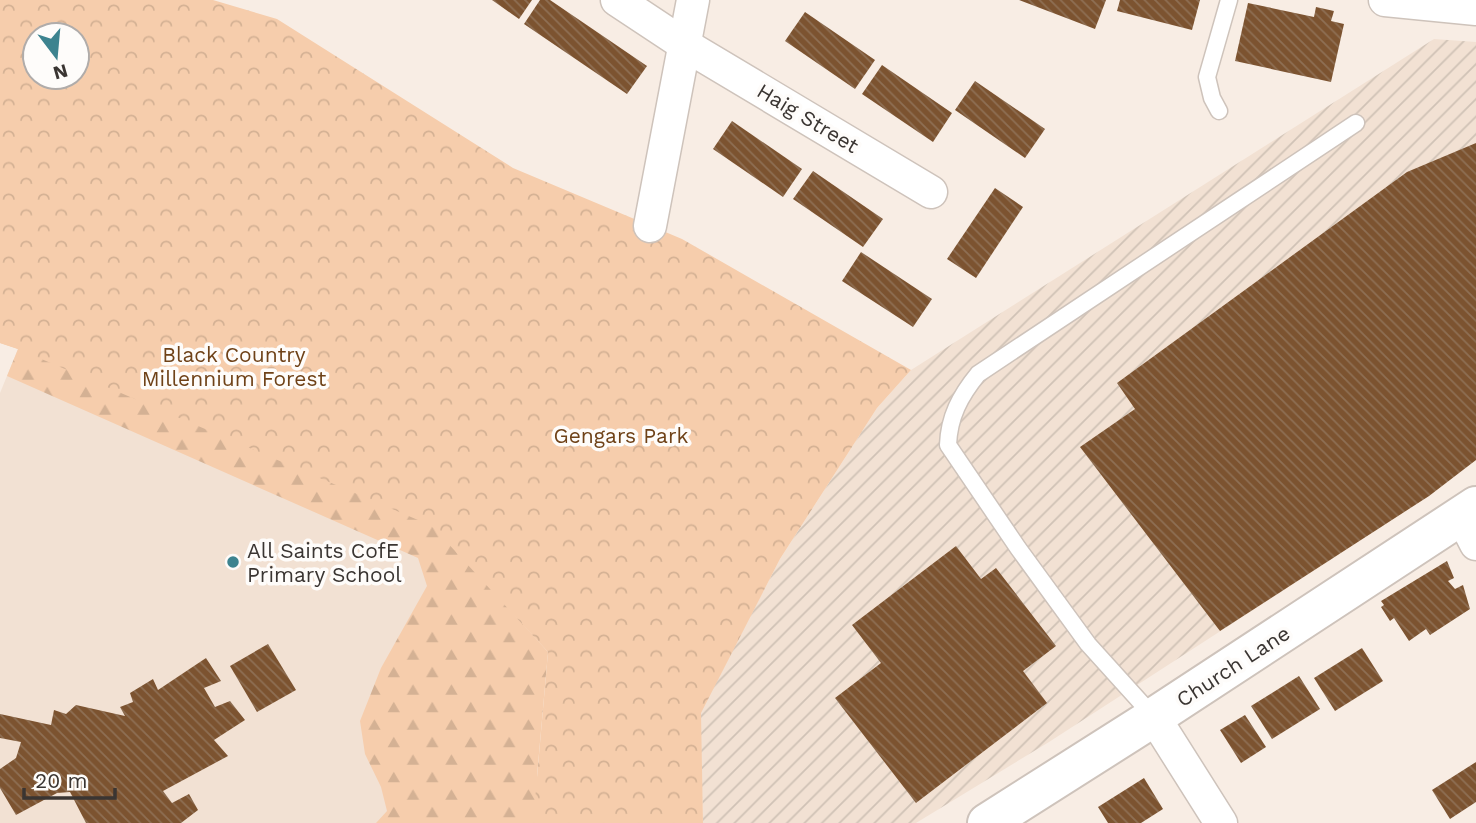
<svg xmlns="http://www.w3.org/2000/svg" width="1476" height="823" font-family="'Work Sans',sans-serif">
<defs>
<pattern id="industrial-furrows" width="10" height="10" patternUnits="userSpaceOnUse" patternTransform="scale(1.75)"><rect width="10" height="10" fill="#f2e1d3"/><path d="M-1 1l2-2M0 10L10 0M9 11l2-2" fill="none" stroke="#d0c2b6"/></pattern>
<pattern id="forest-firs" width="22" height="20" patternUnits="userSpaceOnUse" patternTransform="scale(1.75)"><rect width="22" height="20" fill="#f6cdac"/><path d="M5 1l3.5 6h-7zM16 11l3.5 6h-7z" fill="#d4b194"/></pattern>
<pattern id="park-crowns" width="20" height="18" patternUnits="userSpaceOnUse" patternTransform="scale(1.75)"><rect width="20" height="18" fill="#f6cdac"/><path d="M2 6a3 3 0 1 1 6 0M12 15a3 3 0 1 1 6 0" fill="none" stroke="#d4b194"/></pattern>
<pattern id="building-back-hatch" width="6" height="6" patternUnits="userSpaceOnUse" patternTransform="scale(1.75)"><rect width="6" height="6" fill="#7c5330"/><path d="M-1 5l2 2M0 0l6 6M5-1l2 2" fill="none" stroke="#8e6f54"/></pattern>
</defs>
<rect width="100%" height="100%" fill="#f8ede4"/>
<path fill="#f2e1d3" d="M18,349L432,526L533,823H0V393Z"/>
<path fill="url(#industrial-furrows)" d="M1434,39L1476,42V460L1429,496L1049,742L916,823H703L700,713L780,559L877,408L911,370Z"/>
<path fill="url(#forest-firs)" d="M191,255L548,652L537,776L549,823H376L387,811L381,787L365,754L360,721L381,668L427,586L418,558L7,376L18,349L0,343V297Z"/>
<path fill="url(#park-crowns)" fill-rule="evenodd" d="M0,0H213L277,19L513,168L682,239L911,370L877,408L780,559L701,713L703,823H533L548,652L432,526L18,349L0,343ZM35,35H77V77H35Z"/>
<g fill="url(#building-back-hatch)">
<path d="M492,0H532L519,19Z"/>
<path d="M540,0H550L647,66L627,94L524,24Z"/>
<path d="M1019,0H1106L1095,29Z"/>
<path d="M1120,0H1200L1192,30L1117,11Z"/>
<path d="M1248,3L1314,17L1316,7L1334,11L1331,21L1344,24L1331,82L1235,61Z"/>
<path d="M805,12L875,60L855,89L785,41Z"/>
<path d="M882,65L952,113L933,142L862,94Z"/>
<path d="M975,81L1045,129L1025,158L955,110Z"/>
<path d="M732,121L802,169L783,197L713,149Z"/>
<path d="M1476,143V460L1429,496L1220,631L1080,447L1135,409L1117,383L1407,172Z"/>
<path d="M813,171L883,219L863,247L793,199Z"/>
<path d="M995,188L1023,207L976,278L947,259Z"/>
<path d="M861,252L932,299L913,327L842,281Z"/>
<path d="M956,546L981,579L996,568L1056,646L1023,671L1047,703L916,803L835,698L881,663L852,625Z"/>
<path d="M1447,561L1454,578L1448,581L1455,589L1463,585L1470,609L1430,635L1426,629L1409,641L1394,618L1390,621L1381,607L1384,605L1381,601Z"/>
<path d="M268,644L296,690L257,712L230,666Z"/>
<path d="M1362,648L1383,681L1335,711L1314,678Z"/>
<path d="M206,658L221,681L204,688L215,707L230,701L245,720L214,740L228,756L163,791L172,803L189,794L198,810L181,823H86L70,792L57,793L16,815L0,788V769L16,758L21,742L0,738V714L51,725L54,710L66,714L76,705L125,716L120,707L133,702L130,693L153,679L158,690Z"/>
<path d="M1299,676L1320,709L1272,739L1251,706Z"/>
<path d="M1245,715L1266,747L1241,763L1220,730Z"/>
<path d="M1476,762V802L1450,819L1432,790Z"/>
<path d="M1144,778L1163,809L1141,823H1108L1098,807Z"/>
</g>
<g fill="none" stroke-linecap="round" stroke-linejoin="round">
<g stroke="#cec3bb" stroke-width="19">
<g id="lane">
<path d="M1219,111L1212,98L1207,77L1229,0"/>
<path d="M1154,717L1088,644L1018,548L948,445C949,417 960,396 978,374L1356,123"/>
</g>
</g>
<g stroke="#cec3bb" stroke-width="35">
<g id="street">
<path d="M617,0L685,45L931,192"/>
<path d="M1385,0L1476,9"/>
<path d="M650,226L693,0"/>
<path d="M1462,517L1476,544"/>
<path d="M1154,717L1221,823"/>
</g>
</g>
<g stroke="#cec3bb" stroke-width="42">
<path id="secondary" d="M987,823L1154,717L1476,506"/>
</g>
<use href="#lane" stroke="#fff" stroke-width="16"/>
<use href="#street" stroke="#fff" stroke-width="32"/>
<use href="#secondary" stroke="#fff" stroke-width="38"/>
</g>
<circle fill="#3d838f" stroke="#fefcfa" stroke-width="2.5" cx="233" cy="562" r="7"/>
<g text-anchor="middle" dominant-baseline="central" stroke-width="7" stroke-linejoin="round" paint-order="stroke">
<g font-size="21" fill="#3a3532" stroke="#fefcfa">
<text transform="translate(808 118) rotate(31)">Haig Street</text>
<text transform="translate(1233 666) rotate(-33)">Church Lane</text>
</g>
<g font-size="21" fill="#6f4218" stroke="#fefcfa">
<text x="234" y="354">Black Country<tspan x="234" dy="24">Millennium Forest</tspan></text>
<text x="621" y="435">Gengars Park</text>
</g>
<g font-size="21" fill="#3a3532" stroke="#fefcfa" text-anchor="start">
<text x="247" y="550">All Saints CofE<tspan x="247" dy="24">Primary School</tspan></text>
</g>
</g>
<g transform="translate(56 56) rotate(164)"><circle r="33" fill="#fefcfa" stroke="#b0acaa" stroke-width="2"/>
<path d="M0-5L12 26L0 18L-12 26Z" fill="#3d838f"/>
<text y="-10" font-size="19" font-weight="bold" text-anchor="middle" fill="#3a3532">N</text>
</g>
<path d="M24 788v10h91v-10" fill="none" stroke="#3a3532" stroke-width="3.5"/>
<text x="35" y="788" font-size="21" fill="#3a3532" stroke="#fefcfa" stroke-width="5" paint-order="stroke">20 m</text>
</svg>
